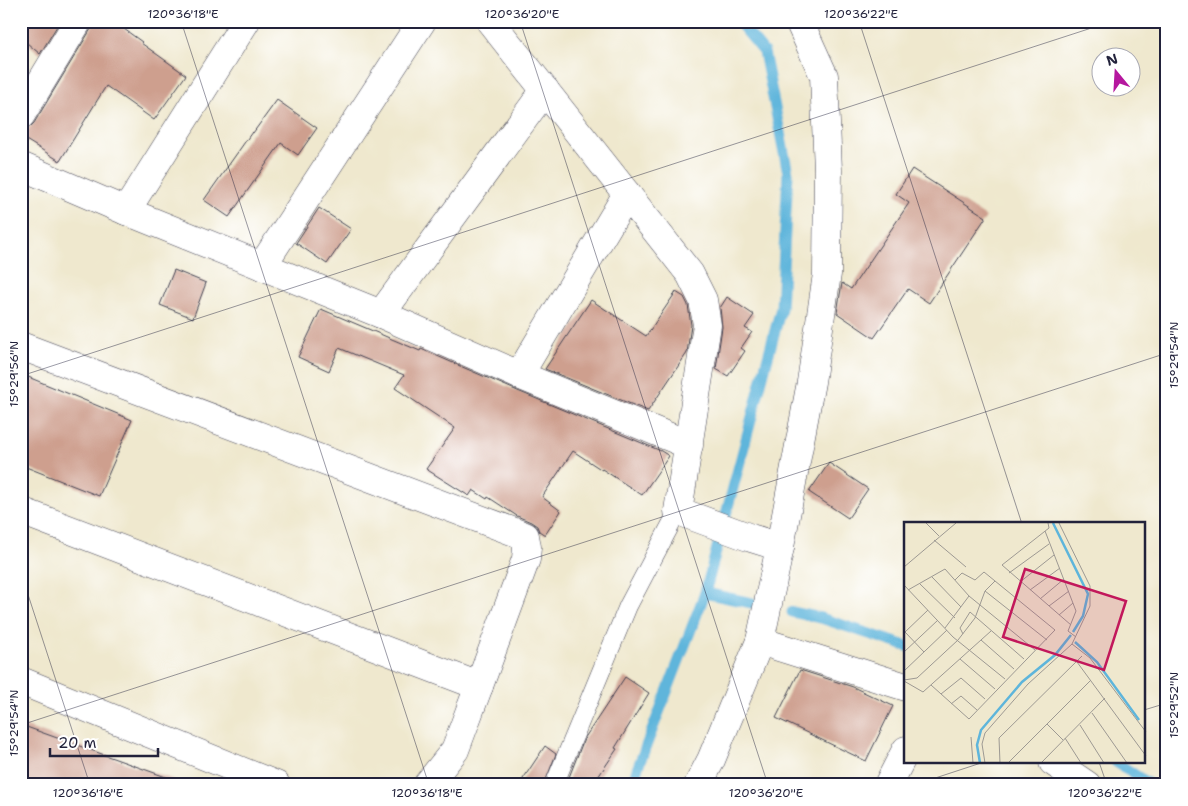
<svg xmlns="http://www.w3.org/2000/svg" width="1188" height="806" font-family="'Shantell Sans',sans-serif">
<rect width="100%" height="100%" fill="#fff"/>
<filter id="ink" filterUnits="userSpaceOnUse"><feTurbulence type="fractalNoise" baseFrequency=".02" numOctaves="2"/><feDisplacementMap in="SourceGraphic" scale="10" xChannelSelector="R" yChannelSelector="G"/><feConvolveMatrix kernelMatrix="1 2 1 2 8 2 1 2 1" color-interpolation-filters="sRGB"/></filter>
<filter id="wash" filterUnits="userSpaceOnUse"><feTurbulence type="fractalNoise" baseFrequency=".0096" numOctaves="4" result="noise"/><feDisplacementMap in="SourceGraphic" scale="20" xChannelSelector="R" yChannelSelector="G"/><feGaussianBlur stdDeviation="1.12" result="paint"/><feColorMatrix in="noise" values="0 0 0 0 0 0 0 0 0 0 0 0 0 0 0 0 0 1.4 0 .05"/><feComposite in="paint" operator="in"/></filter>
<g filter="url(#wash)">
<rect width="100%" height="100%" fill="#efe8ce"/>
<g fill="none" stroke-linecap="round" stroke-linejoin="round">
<g stroke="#5eb5db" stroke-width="11">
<path d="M705,593L752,603"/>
<path d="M792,612L821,618L906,646"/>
<path d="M1116,762L1150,785"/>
<path d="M631,785L705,593L781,308L788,173L764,52L738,21"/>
</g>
</g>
<g id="blocks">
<g fill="#ce9f8e">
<path d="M21,21H60L40,54L21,38Z"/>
<path d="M94,21H113L142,42L141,43L186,75L154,120L106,86L60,161L21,137V131L29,128L34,123L91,29Z"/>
<path d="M277,100L317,128L298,155L281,143L229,217L204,200L252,132L253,133Z"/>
<path d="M912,169L986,217L929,303L908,289L874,338L837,313L842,283L851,289L909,203L896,194Z"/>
<path d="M319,208L351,229L327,264L296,243Z"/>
<path d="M174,270L206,283L193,318L160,305Z"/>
<path d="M676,292L684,297L688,305L691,325L687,353L648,411L545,369L591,300L646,336Z"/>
<path d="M727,297L754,315L745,328L752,332L741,348L745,351L728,376L716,369L722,327L720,308Z"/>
<path d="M321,309L420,351L421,349L513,389L661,451L669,456L642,495L602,469V470L573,451L542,497L561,511L545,535L539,531L537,526L531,522L517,516L488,497L487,499L473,490L469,496L426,469L455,428L395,388L404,375L339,348L329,371L298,357Z"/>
<path d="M21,374L132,420L99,496L21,465Z"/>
<path d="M829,463L868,489L848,518L809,492Z"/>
<path d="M800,670L853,687L893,706L866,761L776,718Z"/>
<path d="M625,677L649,693L615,748L617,749L596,780L603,785H566L584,739Z"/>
<path d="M21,725L177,781L176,785H21Z"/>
<path d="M545,746L556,754L544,785H519Z"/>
</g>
</g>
</g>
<g filter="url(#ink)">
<use href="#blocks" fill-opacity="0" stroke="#414051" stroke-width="1"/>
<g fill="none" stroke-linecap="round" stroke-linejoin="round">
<g stroke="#414051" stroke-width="19">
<path id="service" d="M554,785L628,606L678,511"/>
</g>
<g stroke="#414051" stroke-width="29">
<g id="minor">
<path d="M490,21L690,274L703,300L707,325L678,511L751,538L780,547"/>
<path d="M21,115L78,21"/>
<path d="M21,166L126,211L381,314L519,375L689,445"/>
<path d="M126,211L246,21"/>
<path d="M262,266L422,21"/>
<path d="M381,314L545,90"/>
<path d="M21,346L525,536L527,547L526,559L479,686L455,750L427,785"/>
<path d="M519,375L627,194"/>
<path d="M21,511L479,686"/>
<path d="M21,681L276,785"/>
<path d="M888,785L906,750"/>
</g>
</g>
<g stroke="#414051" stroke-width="29">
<g id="tertiary">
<path d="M760,641L906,687"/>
<path d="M1053,762L1087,785"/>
<path d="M698,785L711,760L760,641L780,547L811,382L827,274L828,170L824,76L799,21"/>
</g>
</g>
<use href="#service" stroke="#fff" stroke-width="18"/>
<use href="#minor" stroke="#fff" stroke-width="28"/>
<use href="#tertiary" stroke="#fff" stroke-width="28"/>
</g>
</g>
<path fill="none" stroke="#22223b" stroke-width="1" stroke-opacity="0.45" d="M181,21L429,785M520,21L768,785M859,21L1022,524M21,27L38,21M21,376L1113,21M21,573L90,785M1144,710L1167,703M21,725L1167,353M1099,762L1107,785M914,785L984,762"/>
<g transform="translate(904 522)">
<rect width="241" height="241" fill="#efe8ce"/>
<path fill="none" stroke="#5eb5db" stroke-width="2.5" d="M149,1L184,72L179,94L169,110M171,120L193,140L235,198M76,241L73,223L77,208L118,160L151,133L167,113"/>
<path fill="none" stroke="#9d9993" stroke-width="1" d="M22,1L35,14M144,1L145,6L98,43L167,103M141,9L172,89L164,109L172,115M30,18L62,45M0,45L52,1M105,51L145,22M28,55L57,85M116,60L150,33M16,62L51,96M0,63L49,115L101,157M4,68L41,47L65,74L131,128M126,68L156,46M81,69L143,118M136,77L160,57M145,84L165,69M155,93L169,81M41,106L65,74M1,110L20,130M0,111L24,88M59,112L56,106L66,90L120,137M77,118L110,147M168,122L186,136L242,210M0,130L34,98M56,137L91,167M173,140L242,234M0,149L43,108M0,158L13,156L54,118L71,96L81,69L91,59M0,159L19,170L87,109M27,163L65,197L151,108L80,50L71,58L58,51L51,58M37,172L57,156L81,177M47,182L57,174L73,188M188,191L223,241M143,202L159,218M176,203L200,241M67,215L69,241M161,216L177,241M81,241L78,222L81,211L124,162L168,122L186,84V64L155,1M96,241L95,216L178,134M104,241L187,158M137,241L201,176"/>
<path fill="#c2185b" fill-opacity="0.15" stroke="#c2185b" stroke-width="2.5" d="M121,47L222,79L200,148L99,115Z"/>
<rect width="241" height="241" fill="none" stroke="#22223b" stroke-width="2.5"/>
</g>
<rect width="1188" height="806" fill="none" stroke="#fff" stroke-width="55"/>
<g transform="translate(1116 72) rotate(342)"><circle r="24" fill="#ffffff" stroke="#a7a7b1"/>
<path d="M0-4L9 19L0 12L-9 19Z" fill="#b5179e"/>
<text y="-8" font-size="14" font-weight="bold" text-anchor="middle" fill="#22223b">N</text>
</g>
<path d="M50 748v8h108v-8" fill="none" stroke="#22223b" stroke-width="2.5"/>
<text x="58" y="748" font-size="15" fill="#22223b" stroke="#ffffff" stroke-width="4" paint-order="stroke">20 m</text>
<rect x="28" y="28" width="1132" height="750" fill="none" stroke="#22223b" stroke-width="2"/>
<g font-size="12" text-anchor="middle" fill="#22223b">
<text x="183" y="18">120°36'18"E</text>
<text x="522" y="18">120°36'20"E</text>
<text x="861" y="18">120°36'22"E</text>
<text transform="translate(1174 355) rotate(-90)" y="4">15°29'54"N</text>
<text transform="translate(14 374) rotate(-90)" y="4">15°29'56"N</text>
<text transform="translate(1174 705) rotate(-90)" y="4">15°29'52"N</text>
<text transform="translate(14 723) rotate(-90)" y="4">15°29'54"N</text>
<text x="88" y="797">120°36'16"E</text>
<text x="427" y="797">120°36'18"E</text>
<text x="766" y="797">120°36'20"E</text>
<text x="1105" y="797">120°36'22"E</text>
</g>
</svg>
